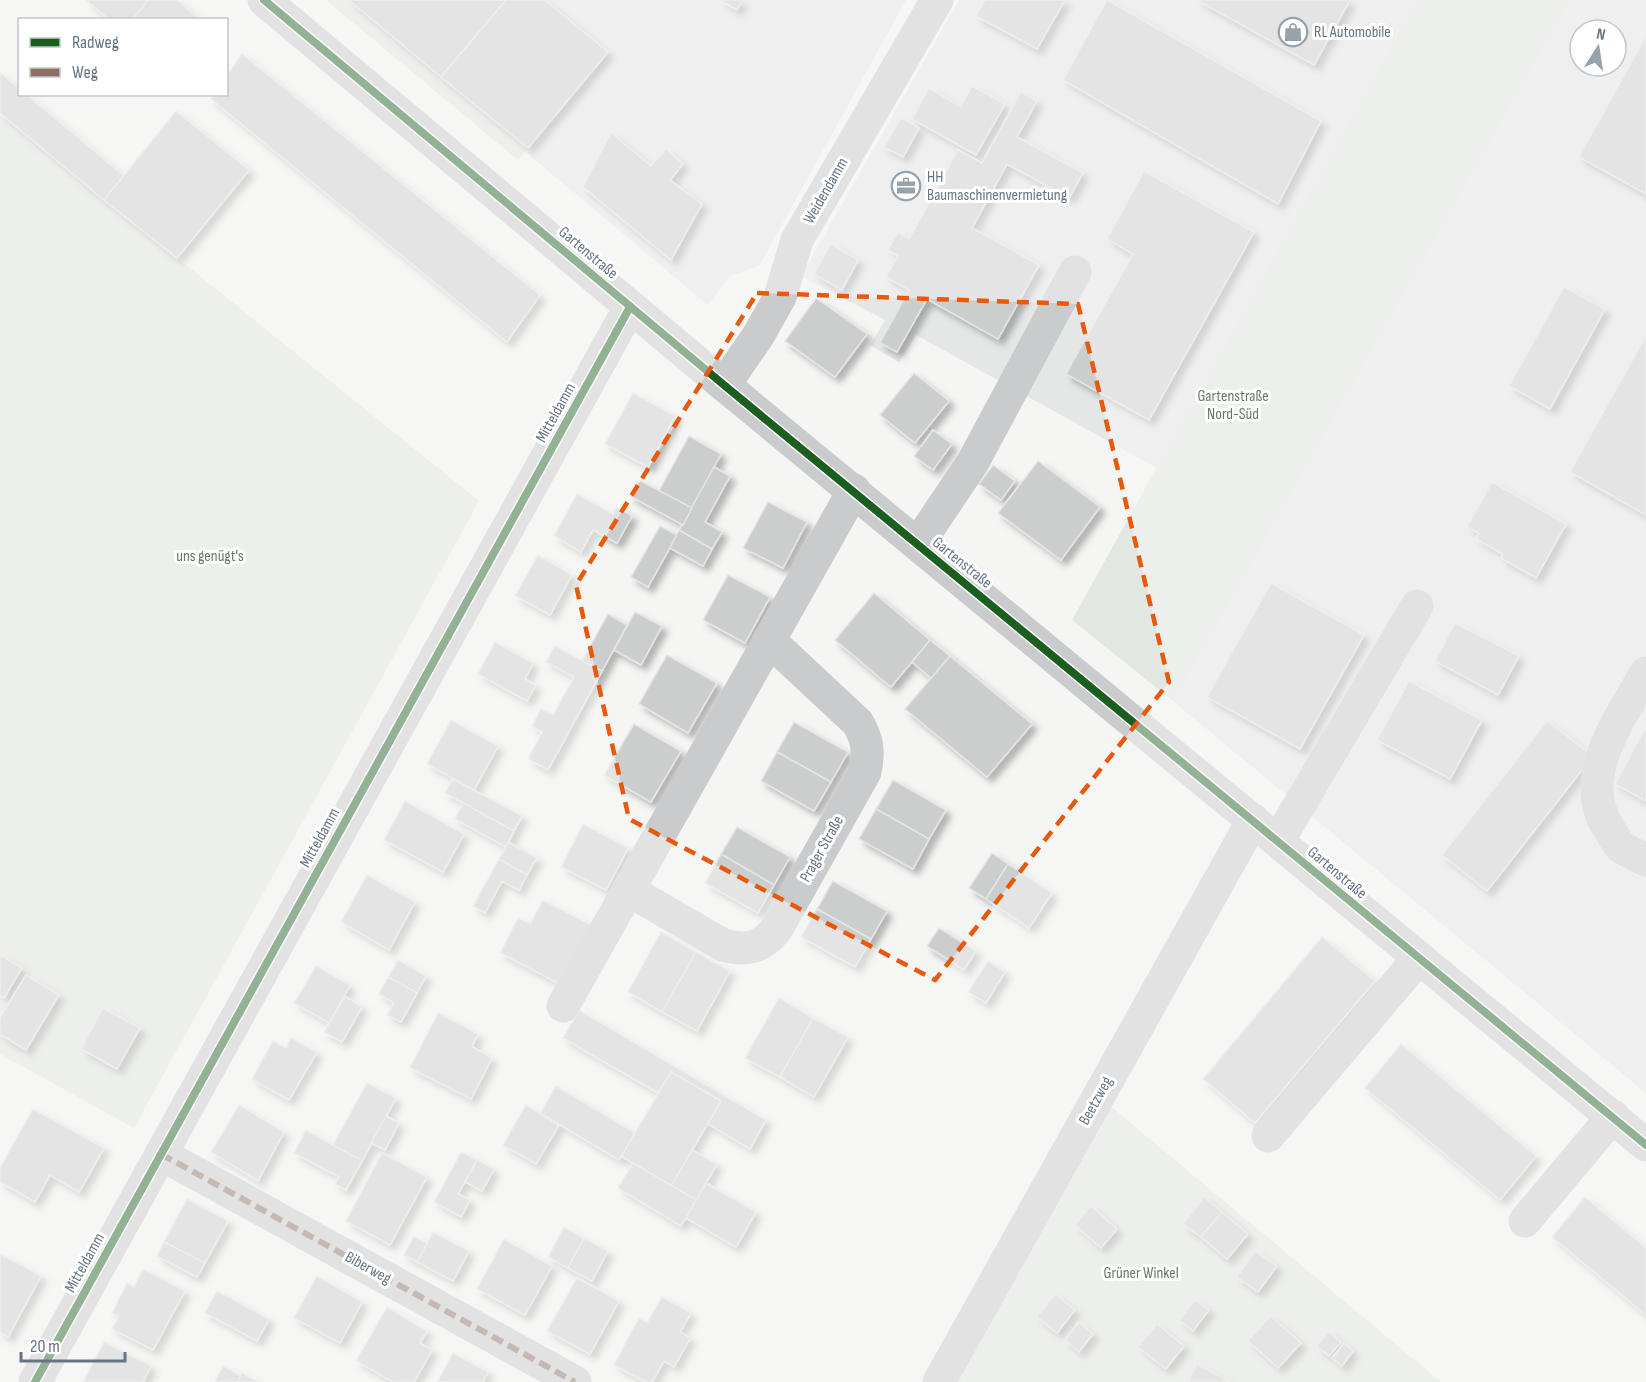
<svg xmlns="http://www.w3.org/2000/svg" width="1646" height="1382" font-family="'Sofia Sans Condensed',sans-serif">
<defs>
<filter id="shadow"><feDropShadow dx="5.5" dy="5.5" stdDeviation="3" flood-color="#0004"/></filter>
</defs>
<rect width="100%" height="100%" fill="#f5f6f4"/>
<g fill="#e5e7e7" fill-rule="evenodd">
<path d="M326,0H906L759,266L730,276L708,305L490,122Z"/>
<path d="M959,0H1416L1157,468L916,335L899,362L870,345L885,320L801,276Z"/>
<path d="M1571,0H1646V1093L1174,702ZM1580,30H1616V66H1580Z"/>
</g>
<g fill="#e3e7e2">
<path d="M326,0H349L528,148L518,160Z"/>
<path d="M1416,0H1571L1174,702L1072,620Z"/>
<path d="M0,115L479,501L134,1128L0,1054Z"/>
<path d="M1109,1105L1441,1382H956Z"/>
</g>
<g fill="#cccece" stroke="#e4e5e4" stroke-width="1.5" filter="url(#shadow)">
<path d="M86,0H148L132,20H110Z"/>
<path d="M148,0H177L200,20H132Z"/>
<path d="M349,0H506L441,77Z"/>
<path d="M506,0H545L608,52L528,148L441,77Z"/>
<path d="M720,0H742L737,10Z"/>
<path d="M985,0H1065L1037,49L976,16Z"/>
<path d="M1107,0L1321,121L1278,204L1063,80Z"/>
<path d="M1197,0H1350L1314,65Z"/>
<path d="M1646,36V194L1579,157Z"/>
<path d="M242,54L540,295L507,342L211,99L215,94H226V77Z"/>
<path d="M0,73L20,89V94H26L124,176L104,200L0,113Z"/>
<path d="M972,86L1005,104L976,155L912,119L929,88L961,107Z"/>
<path d="M1021,92L1037,101L1017,137L1083,173L1069,198L1007,164L972,228L1039,265L998,339L927,299L897,352L880,343L909,290L886,277L898,256L888,250L898,232L909,239L958,150L982,163Z"/>
<path d="M176,111L249,170L177,258L104,200Z"/>
<path d="M901,118L919,128L903,157L884,147Z"/>
<path d="M611,133L651,166L666,149L683,164L670,180L702,204L671,260L583,187Z"/>
<path d="M1144,171L1254,232L1149,420L1066,374L1133,254L1107,239Z"/>
<path d="M831,244L858,260L842,290L814,274Z"/>
<path d="M1564,287L1605,309L1550,409L1509,386Z"/>
<path d="M816,298L867,334L835,377L785,341Z"/>
<path d="M1646,336V515L1570,472Z"/>
<path d="M914,373L949,401L915,443L880,415Z"/>
<path d="M633,393L675,416L648,467L605,444Z"/>
<path d="M933,430L952,444L933,470L914,456Z"/>
<path d="M689,436L721,454L692,508L659,491Z"/>
<path d="M1038,461L1100,507L1061,560L998,513Z"/>
<path d="M993,465L1015,481L1001,500L979,484Z"/>
<path d="M714,467L730,476L705,522L722,532L712,549L679,530Z"/>
<path d="M639,480L692,508L683,525L630,496Z"/>
<path d="M1492,482L1566,524L1536,578L1501,558L1503,554L1476,539L1479,533L1467,527Z"/>
<path d="M577,494L613,514L617,507L632,516L617,543L593,530L581,552L554,536Z"/>
<path d="M768,502L807,522L783,568L743,548Z"/>
<path d="M660,526L677,535L648,587L631,577Z"/>
<path d="M679,530L712,549L703,566L670,548Z"/>
<path d="M538,555L572,575L550,615L515,596Z"/>
<path d="M728,575L770,597L745,643L703,620Z"/>
<path d="M1271,583L1364,635L1300,749L1207,697Z"/>
<path d="M874,593L930,640L891,687L835,640Z"/>
<path d="M635,612L662,626L641,665L614,650Z"/>
<path d="M608,614L627,625L602,671L582,661Z"/>
<path d="M1455,623L1519,656L1498,695L1435,661Z"/>
<path d="M930,640L950,656L931,678L912,662Z"/>
<path d="M495,642L533,663L525,679L536,685L527,701L478,674Z"/>
<path d="M555,646L602,671L548,770L528,759L542,732L532,726L541,709L553,715L574,677L546,662Z"/>
<path d="M667,655L717,683L688,733L639,704Z"/>
<path d="M950,656L1032,724L987,777L905,709Z"/>
<path d="M1409,681L1482,720L1450,779L1377,740Z"/>
<path d="M451,720L498,746L474,790L427,764Z"/>
<path d="M1547,721L1593,756L1487,891L1442,855Z"/>
<path d="M794,722L848,752L831,782L777,752Z"/>
<path d="M634,724L681,751L651,802L604,775Z"/>
<path d="M1646,727V801L1615,784Z"/>
<path d="M777,752L831,782L814,811L761,781Z"/>
<path d="M453,779L522,816L514,831L445,793Z"/>
<path d="M893,780L946,810L929,839L876,809Z"/>
<path d="M405,801L464,834L443,872L384,840Z"/>
<path d="M463,803L514,831L506,847L455,819Z"/>
<path d="M876,809L929,839L913,869L859,839Z"/>
<path d="M583,824L628,848L606,890L561,867Z"/>
<path d="M737,827L790,857L774,885L721,854Z"/>
<path d="M508,842L537,858L527,875L499,859Z"/>
<path d="M992,853L1008,864L986,899L969,888Z"/>
<path d="M721,854L774,885L758,913L705,883Z"/>
<path d="M499,859L527,875L519,890L502,881L485,913L473,906Z"/>
<path d="M1008,864L1052,893L1029,928L986,899Z"/>
<path d="M367,875L415,902L389,950L341,922Z"/>
<path d="M833,881L887,911L871,939L817,909Z"/>
<path d="M543,900L591,925L560,984L500,953L518,918L530,924Z"/>
<path d="M817,909L871,939L855,967L801,937Z"/>
<path d="M939,928L976,951L964,970L927,946Z"/>
<path d="M661,932L696,952L662,1012L628,992Z"/>
<path d="M1322,937L1375,981L1255,1123L1203,1079Z"/>
<path d="M696,952L730,971L697,1031L662,1012Z"/>
<path d="M0,955L22,968L4,998L0,996Z"/>
<path d="M398,960L426,976L417,993L388,977Z"/>
<path d="M988,961L1005,972L986,1003L968,992Z"/>
<path d="M316,966L350,985L329,1023L294,1003Z"/>
<path d="M26,975L59,995L26,1050L0,1034V1018Z"/>
<path d="M388,977L417,993L401,1022L387,1015L394,1003L379,994Z"/>
<path d="M345,996L362,1007L342,1042L324,1032Z"/>
<path d="M779,998L813,1018L780,1077L745,1058Z"/>
<path d="M103,1008L140,1028L117,1069L81,1049Z"/>
<path d="M579,1010L766,1120L750,1149L708,1124L721,1101L671,1072L658,1093L563,1038Z"/>
<path d="M438,1013L478,1034L472,1047L492,1058L471,1099L410,1068Z"/>
<path d="M813,1018L848,1037L814,1097L780,1077Z"/>
<path d="M291,1038L317,1052L289,1100L252,1079L273,1041L286,1048Z"/>
<path d="M1401,1044L1536,1156L1500,1200L1365,1088Z"/>
<path d="M671,1072L721,1101L671,1186L621,1156Z"/>
<path d="M367,1083L396,1098L362,1161L333,1145Z"/>
<path d="M556,1086L635,1133L619,1160L540,1113Z"/>
<path d="M239,1105L284,1132L258,1181L211,1152Z"/>
<path d="M526,1105L559,1125L536,1164L503,1145Z"/>
<path d="M33,1109L104,1148L79,1192L50,1175L35,1202L0,1182V1168Z"/>
<path d="M386,1116L399,1123L385,1150L371,1143Z"/>
<path d="M306,1130L362,1161L346,1190L335,1184L339,1177L294,1153Z"/>
<path d="M692,1150L717,1164L696,1200L671,1186Z"/>
<path d="M461,1152L477,1160L458,1194L470,1200L461,1217L434,1202Z"/>
<path d="M382,1153L427,1177L390,1245L346,1221Z"/>
<path d="M477,1160L494,1169L482,1191L465,1182Z"/>
<path d="M633,1163L696,1200L681,1226L618,1188Z"/>
<path d="M706,1183L756,1212L736,1247L686,1218Z"/>
<path d="M1204,1197L1222,1212L1201,1237L1183,1224Z"/>
<path d="M1585,1197L1646,1248V1315L1552,1237Z"/>
<path d="M187,1199L228,1221L205,1263L164,1242Z"/>
<path d="M1091,1206L1117,1229L1101,1248L1075,1225Z"/>
<path d="M1222,1212L1248,1234L1227,1259L1201,1237Z"/>
<path d="M564,1227L584,1238L568,1268L548,1257Z"/>
<path d="M433,1232L469,1251L453,1281L417,1262Z"/>
<path d="M414,1236L427,1243L417,1262L404,1255Z"/>
<path d="M584,1238L608,1251L592,1281L568,1268Z"/>
<path d="M504,1239L552,1266L525,1315L477,1289Z"/>
<path d="M164,1242L205,1263L197,1277L157,1256Z"/>
<path d="M1255,1251L1277,1266L1258,1292L1237,1277Z"/>
<path d="M0,1254L41,1276L8,1337L0,1332Z"/>
<path d="M143,1269L185,1291L153,1350L112,1329L119,1316L112,1313L127,1283L134,1287Z"/>
<path d="M317,1276L362,1302L340,1343L294,1318Z"/>
<path d="M577,1278L619,1301L590,1354L547,1331Z"/>
<path d="M217,1291L269,1319L257,1341L205,1313Z"/>
<path d="M1055,1294L1075,1310L1057,1333L1037,1317Z"/>
<path d="M662,1297L691,1313L680,1332L690,1338L674,1367L664,1361L652,1382H646L614,1365L639,1318L647,1323Z"/>
<path d="M1195,1300L1209,1310L1193,1331L1179,1320Z"/>
<path d="M387,1307L427,1331L420,1343L432,1350L414,1382H393L356,1361Z"/>
<path d="M1271,1316L1301,1343L1278,1368L1248,1341Z"/>
<path d="M1079,1322L1093,1334L1079,1352L1065,1340Z"/>
<path d="M1157,1324L1184,1346L1166,1369L1138,1347Z"/>
<path d="M1329,1331L1341,1342L1329,1356L1317,1346Z"/>
<path d="M104,1342L151,1366L143,1382H83Z"/>
<path d="M1344,1343L1353,1351L1342,1366L1332,1358Z"/>
<path d="M453,1353L488,1372L483,1382H437Z"/>
<path d="M1197,1364L1230,1382H1188Z"/>
<path d="M223,1366L241,1376L238,1382H215Z"/>
<path d="M242,1373L258,1382H238Z"/>
</g>
<g fill="none" stroke-linecap="round" stroke-linejoin="round">
<g stroke="#cacbcc" stroke-width="33">
<path d="M264,0L724,385L1646,1145"/>
<path d="M724,385L758,336L780,297L797,240L937,0"/>
<path d="M918,544L973,462L1075,272"/>
<path d="M1646,673C1621,717 1576,777 1608,827C1612,833 1616,842 1621,847C1629,852 1638,856 1646,860"/>
<path d="M1278,841L1417,606"/>
<path d="M630,891L723,945C748,952 765,947 779,925L865,772C869,752 868,741 858,723L769,640"/>
<path d="M563,1006L854,490"/>
<path d="M1268,1136L1419,958"/>
<path d="M161,1154L575,1382"/>
<path d="M1525,1221L1613,1116"/>
<path d="M35,1382L630,307"/>
<path d="M939,1382L1253,820"/>
</g>
<path stroke="#8d6e63" stroke-width="6" stroke-dasharray="12 6" stroke-linecap="butt" d="M161,1154L575,1382"/>
<g stroke="#fff" stroke-width="11">
<g id="cycleway">
<path d="M264,0L724,385L1646,1145"/>
<path d="M35,1382L630,307"/>
</g>
</g>
<use href="#cycleway" stroke="#1b5e20" stroke-width="8"/>
</g>
<path d="M0 0H1646V1382H0ZM757,293L1078,304L1169,682L935,980L629,819L576,585Z" fill="#f5f6f4" fill-opacity=".55" fill-rule="evenodd"/>
<path fill="none" stroke="#e8590c" stroke-width="4.5" stroke-dasharray="12 8" stroke-linejoin="round" d="M757,293L1078,304L1169,682L935,980L629,819L576,585Z"/>
<defs>
<g id="shop-ring" transform="scale(1.5)"><circle r="9.5" fill="#fff" stroke="#98a2ab" stroke-width="1.5"/><path d="M-5-2.5h2.3a2.7 3.5 0 0 1 5.4 0H5L5.5 6h-11ZM-1.5-2.5h3a1.5 2.3 0 0 0-3 0Z" fill="#98a2ab"/></g>
<g id="office-ring" transform="scale(1.5)"><circle r="9.5" fill="#fff" stroke="#98a2ab" stroke-width="1.5"/><path d="M-6-3h4V-5.5h4V-3h4V5H-6ZM-1-4.5V-3h2v-1.5ZM-6 0V1H6V0Z" fill="#98a2ab"/></g>
</defs>
<g fill-rule="evenodd">
<use href="#shop-ring" x="1293" y="32"/>
<use href="#office-ring" x="906" y="186"/>
</g>
<g text-anchor="middle" dominant-baseline="central" stroke-width="6" stroke-linejoin="round" paint-order="stroke">
<g font-size="16" fill="#667484" stroke="#fff" text-anchor="start">
<text x="1314" y="32">RL Automobile</text>
<text x="927" y="177">HH<tspan x="927" dy="18">Baumaschinenvermietung</tspan></text>
</g>
<g font-size="16" fill="#667484" stroke="#fff">
<text transform="translate(826 191) rotate(-60)">Weidendamm</text>
<text transform="translate(588 253) rotate(40)">Gartenstraße</text>
<text transform="translate(556 413) rotate(-61)">Mitteldamm</text>
<text transform="translate(962 563) rotate(39)">Gartenstraße</text>
<text transform="translate(320 838) rotate(-61)">Mitteldamm</text>
<text transform="translate(822 849) rotate(-61)">Prager Straße</text>
<text transform="translate(1337 873) rotate(40)">Gartenstraße</text>
<text transform="translate(1096 1101) rotate(-61)">Beetzweg</text>
<text transform="translate(85 1263) rotate(-61)">Mitteldamm</text>
<text transform="translate(368 1268) rotate(29)">Biberweg</text>
</g>
<g font-size="16" fill="#677b65" stroke="#fff">
<text x="1233" y="396">Gartenstraße<tspan x="1233" dy="18">Nord-Süd</tspan></text>
<text x="210" y="556">uns genügt's</text>
<text x="1141" y="1273">Grüner Winkel</text>
</g>
</g>
<rect x="18" y="18" width="210" height="78" fill="#ffffff" stroke="#c2c7ce" stroke-width="1.5"/>
<rect x="30" y="38" width="30" height="9" fill="#1b5e20" stroke="#c2c7ce" stroke-width="1.5"/>
<text x="72" y="48" font-size="18" fill="#667484">Radweg</text>
<rect x="30" y="68" width="30" height="9" fill="#8d6e63" stroke="#c2c7ce" stroke-width="1.5"/>
<text x="72" y="78" font-size="18" fill="#667484">Weg</text>
<g transform="translate(1598 48) rotate(12)"><circle r="28" fill="#ffffff" stroke="#c2c7ce" stroke-width="1.5"/>
<path d="M0-4.5L10 22L0 15L-10 22Z" fill="#98a2ab"/>
<text y="-9" font-size="16" font-weight="bold" text-anchor="middle" fill="#667484">N</text>
</g>
<path d="M21 1352v9h104v-9" fill="none" stroke="#667484" stroke-width="3"/>
<text x="30" y="1352" font-size="18" fill="#667484" stroke="#ffffff" stroke-width="4.5" paint-order="stroke">20 m</text>
</svg>
